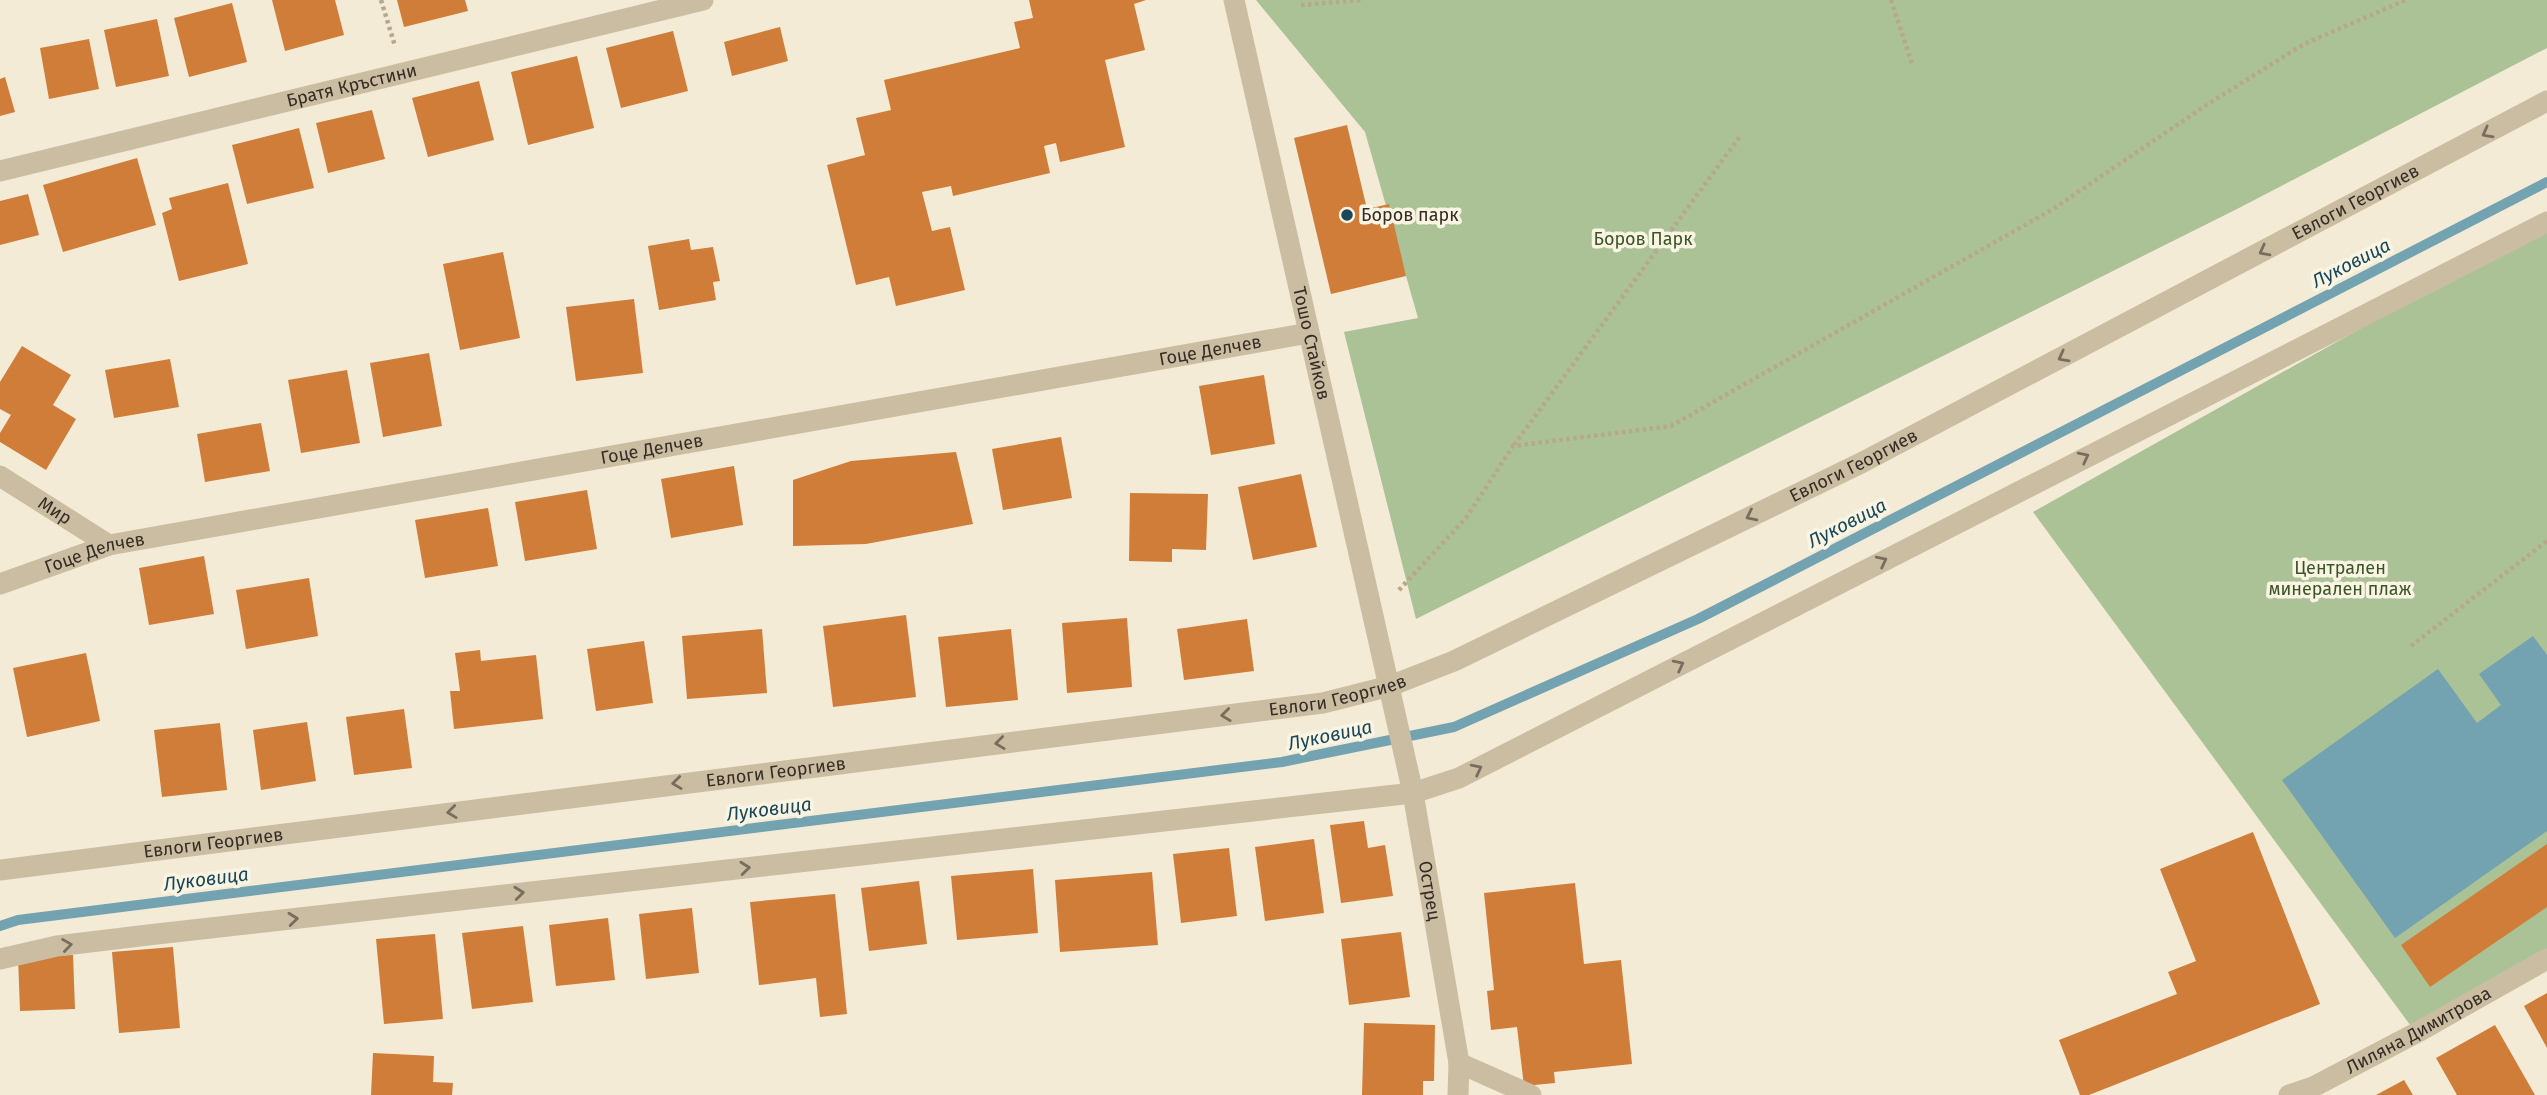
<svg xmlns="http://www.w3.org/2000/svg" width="2547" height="1095" font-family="'Fira Sans',sans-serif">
<rect width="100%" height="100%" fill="#f3ebd6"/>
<g fill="#aac296">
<path d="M1256,0H2547V48L2237,209L1416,619L1344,332L1418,318L1365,132Z"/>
<path d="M2547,224V953L2416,1033L2033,512Z"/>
</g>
<path fill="#73a2b1" d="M2533,636L2547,655V831L2395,938L2282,780L2438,669L2477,723L2501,705L2479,674Z"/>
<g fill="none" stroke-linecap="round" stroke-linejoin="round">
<path stroke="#73a2b1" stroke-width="10" d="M0,926L18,920L1282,762L1454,727L1698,619L2547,182"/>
</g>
<g fill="#cf7d38">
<path d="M272,0H335L344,35L285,51Z"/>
<path d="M397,0H465L468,11L404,27Z"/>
<path d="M1029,0H1146L1134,4L1145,50L1105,60L1125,147L1060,162L1056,143L1044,146L1050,173L953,196L951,186L922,192L932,231L950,227L965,290L896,306L889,277L856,285L827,165L865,155L856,118L891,110L884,80L1020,48L1014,22L1033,18Z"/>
<path d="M232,3L247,62L189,77L174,18Z"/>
<path d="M157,19L169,76L116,87L104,30Z"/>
<path d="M780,27L788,61L732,76L724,42Z"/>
<path d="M673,31L688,91L621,108L606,48Z"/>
<path d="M89,39L99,89L49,99L40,48Z"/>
<path d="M577,56L594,128L528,145L511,72Z"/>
<path d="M5,77L15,112L0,116V79Z"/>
<path d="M479,81L494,140L428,157L412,98Z"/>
<path d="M372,110L385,159L328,173L316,123Z"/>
<path d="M1347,125L1367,209L1389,204L1406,276L1331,294L1294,138Z"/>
<path d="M299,128L314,188L247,204L232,145Z"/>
<path d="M137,158L156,225L63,252L43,185Z"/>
<path d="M228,183L248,264L179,281L162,213L172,209L169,198Z"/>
<path d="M28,194L39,235L0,245V201Z"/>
<path d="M689,239L691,250L713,247L720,281L713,282L716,300L659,310L648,246Z"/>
<path d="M503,252L520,338L460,350L443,264Z"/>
<path d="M634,299L643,373L576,381L566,307Z"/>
<path d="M22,346L71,375L53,405L76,419L46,470L0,442V433L11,415L0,409V382Z"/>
<path d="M429,353L442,426L383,437L370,363Z"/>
<path d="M170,359L179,407L114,418L105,370Z"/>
<path d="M347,370L360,443L301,453L288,380Z"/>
<path d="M1264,375L1275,444L1211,455L1199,386Z"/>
<path d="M261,423L270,471L205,482L197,434Z"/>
<path d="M1061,437L1072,498L1003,510L992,449Z"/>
<path d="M956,452L973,524L866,544L793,546V480L851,461Z"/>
<path d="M734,466L743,525L671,538L661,479Z"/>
<path d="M1301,474L1317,547L1253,560L1238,487Z"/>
<path d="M587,490L597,549L525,561L515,502Z"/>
<path d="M1130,493L1208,494L1206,550L1172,549V562L1129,561Z"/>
<path d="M488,508L498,566L425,578L415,520Z"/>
<path d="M204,556L214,614L149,625L139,568Z"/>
<path d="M309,578L318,636L246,649L236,590Z"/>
<path d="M906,615L916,697L833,707L823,626Z"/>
<path d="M1127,618L1132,687L1067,693L1062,623Z"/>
<path d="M1247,619L1254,671L1184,680L1177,629Z"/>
<path d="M762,629L767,693L687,699L682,636Z"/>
<path d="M1011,629L1018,700L946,707L938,637Z"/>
<path d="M644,641L653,703L596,711L587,649Z"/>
<path d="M480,650L481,661L536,655L543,719L454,729L450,691H460L455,653Z"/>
<path d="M86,653L100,721L27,737L13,668Z"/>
<path d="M404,709L412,768L354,775L346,717Z"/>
<path d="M307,722L316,781L261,790L253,730Z"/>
<path d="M220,723L227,790L162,797L154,730Z"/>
<path d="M1364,821L1368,848L1385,845L1393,896L1341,903L1330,825Z"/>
<path d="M2253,832L2320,1004L2089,1095H2080L2059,1040L2177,994L2168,972L2196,961L2160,869Z"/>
<path d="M1314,839L1324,913L1265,921L1255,847Z"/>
<path d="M2547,844V907L2430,987L2401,945Z"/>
<path d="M1229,848L1237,916L1181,923L1173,854Z"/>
<path d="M1033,869L1038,933L957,940L951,876Z"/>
<path d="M1152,872L1158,945L1060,952L1055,880Z"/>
<path d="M919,881L927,944L869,951L861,888Z"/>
<path d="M1575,883L1584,964L1621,960L1632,1064L1554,1072L1555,1083L1524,1086L1517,1027L1491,1030L1487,991L1494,990L1484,893Z"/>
<path d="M835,894L847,1014L820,1017L816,978L759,985L750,902Z"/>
<path d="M692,908L699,973L646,979L639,914Z"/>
<path d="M608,918L615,980L556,986L549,925Z"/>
<path d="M523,926L533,1002L472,1009L462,933Z"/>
<path d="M1401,932L1410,997L1349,1005L1341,939Z"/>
<path d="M435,934L443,1019L384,1024L376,939Z"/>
<path d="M173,947L180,1028L119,1033L112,952Z"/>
<path d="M73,955L75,1009L20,1011L18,957Z"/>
<path d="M2547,993V1048L2524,1006Z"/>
<path d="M1364,1023L1435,1025L1434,1081H1423V1095H1362Z"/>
<path d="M2495,1025L2535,1095H2457L2436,1058Z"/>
<path d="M373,1053L434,1056L433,1082L453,1083L452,1095H371Z"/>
<path d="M2404,1080L2413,1095H2376Z"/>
</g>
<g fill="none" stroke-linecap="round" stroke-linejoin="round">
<g stroke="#b7a88c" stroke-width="4.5" stroke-dasharray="3.5 3.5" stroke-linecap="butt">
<path d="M381,0L395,46"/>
<path d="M1891,0L1912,64"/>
<path d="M1301,5L1362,0"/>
<path d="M1514,445L1741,135"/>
<path d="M1399,590L1466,518L1513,446L1671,426L2053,209L2208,104L2304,44L2406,0"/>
<path d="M2411,646L2547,541"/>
</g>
<g stroke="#cbbda2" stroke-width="21">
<path id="s1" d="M1234,0L1413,793L1459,1063L1458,1095"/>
<path id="s2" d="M0,171L703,0"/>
<path id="s3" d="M0,476L109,545"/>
<path id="s4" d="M0,584L109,545L1309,333"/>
<path id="s5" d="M0,870L1323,703L1390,686L1454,661L1863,462L2547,101"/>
<path d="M0,959L57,946L148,935L1413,793L1459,778L2547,222"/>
<path d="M1459,1063L1531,1095"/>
<path id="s6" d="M2289,1095L2313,1087L2416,1033L2547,959"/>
</g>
</g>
<defs><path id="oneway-chevron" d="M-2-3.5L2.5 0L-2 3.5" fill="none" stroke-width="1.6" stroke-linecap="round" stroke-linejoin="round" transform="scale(1.75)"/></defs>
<g stroke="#786e5d">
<use href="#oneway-chevron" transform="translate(2487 133) rotate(152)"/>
<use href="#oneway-chevron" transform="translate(2264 251) rotate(152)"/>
<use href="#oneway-chevron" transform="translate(2063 357) rotate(152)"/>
<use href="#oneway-chevron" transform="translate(2084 457) rotate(-27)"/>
<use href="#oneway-chevron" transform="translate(1751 516) rotate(154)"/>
<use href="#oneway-chevron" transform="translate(1882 561) rotate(-27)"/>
<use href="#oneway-chevron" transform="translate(1679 665) rotate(-27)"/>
<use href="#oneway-chevron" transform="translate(1226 715) rotate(173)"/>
<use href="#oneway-chevron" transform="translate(1000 743) rotate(173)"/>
<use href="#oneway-chevron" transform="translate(1477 769) rotate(-27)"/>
<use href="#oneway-chevron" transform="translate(677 783) rotate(173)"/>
<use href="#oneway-chevron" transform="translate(452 812) rotate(173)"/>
<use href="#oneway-chevron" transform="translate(745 868) rotate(-6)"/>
<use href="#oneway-chevron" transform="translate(519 893) rotate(-6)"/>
<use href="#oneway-chevron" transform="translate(293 919) rotate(-6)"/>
<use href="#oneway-chevron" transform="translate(67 945) rotate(-8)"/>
</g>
<circle fill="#184759" stroke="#faf4e3" stroke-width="2.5" cx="1347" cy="215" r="7"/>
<g text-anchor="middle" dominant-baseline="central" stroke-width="7" stroke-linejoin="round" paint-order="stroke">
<g font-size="18" fill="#352d25" stroke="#faf4e3">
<text stroke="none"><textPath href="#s2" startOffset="362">Братя Кръстини</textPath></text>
<text stroke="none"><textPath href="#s5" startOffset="2483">Евлоги Георгиев</textPath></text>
<text stroke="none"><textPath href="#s1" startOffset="352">Тошо Стайков</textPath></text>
<text stroke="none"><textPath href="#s4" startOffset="1234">Гоце Делчев</textPath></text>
<text stroke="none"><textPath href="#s4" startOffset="667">Гоце Делчев</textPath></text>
<text stroke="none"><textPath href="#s5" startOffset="1916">Евлоги Георгиев</textPath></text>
<text stroke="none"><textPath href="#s3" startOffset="65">Мир</textPath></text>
<text stroke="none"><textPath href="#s4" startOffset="100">Гоце Делчев</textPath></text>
<text stroke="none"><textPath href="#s5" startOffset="1349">Евлоги Георгиев</textPath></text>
<text stroke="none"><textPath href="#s5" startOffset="782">Евлоги Георгиев</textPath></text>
<text stroke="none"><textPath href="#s5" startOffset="215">Евлоги Георгиев</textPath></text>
<text stroke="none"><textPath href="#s1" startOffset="912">Острец</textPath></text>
<text stroke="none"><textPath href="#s6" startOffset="145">Лиляна Димитрова</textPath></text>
</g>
<g font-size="18" fill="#352d25" stroke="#faf4e3" text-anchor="start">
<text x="1361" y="215">Боров парк</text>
</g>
<g font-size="18" fill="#3a5527" stroke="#faf4e3">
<text x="1643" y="239">Боров Парк</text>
<text x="2340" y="568">Централен<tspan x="2340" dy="21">минерален плаж</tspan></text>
</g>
<g font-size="19" font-style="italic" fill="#184759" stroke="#faf4e3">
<text transform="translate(2351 263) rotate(-27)">Луковица</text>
<text transform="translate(1847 523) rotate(-27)">Луковица</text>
<text transform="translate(1330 735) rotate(-12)">Луковица</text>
<text transform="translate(769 809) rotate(-7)">Луковица</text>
<text transform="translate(206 879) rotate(-7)">Луковица</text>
</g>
</g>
</svg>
